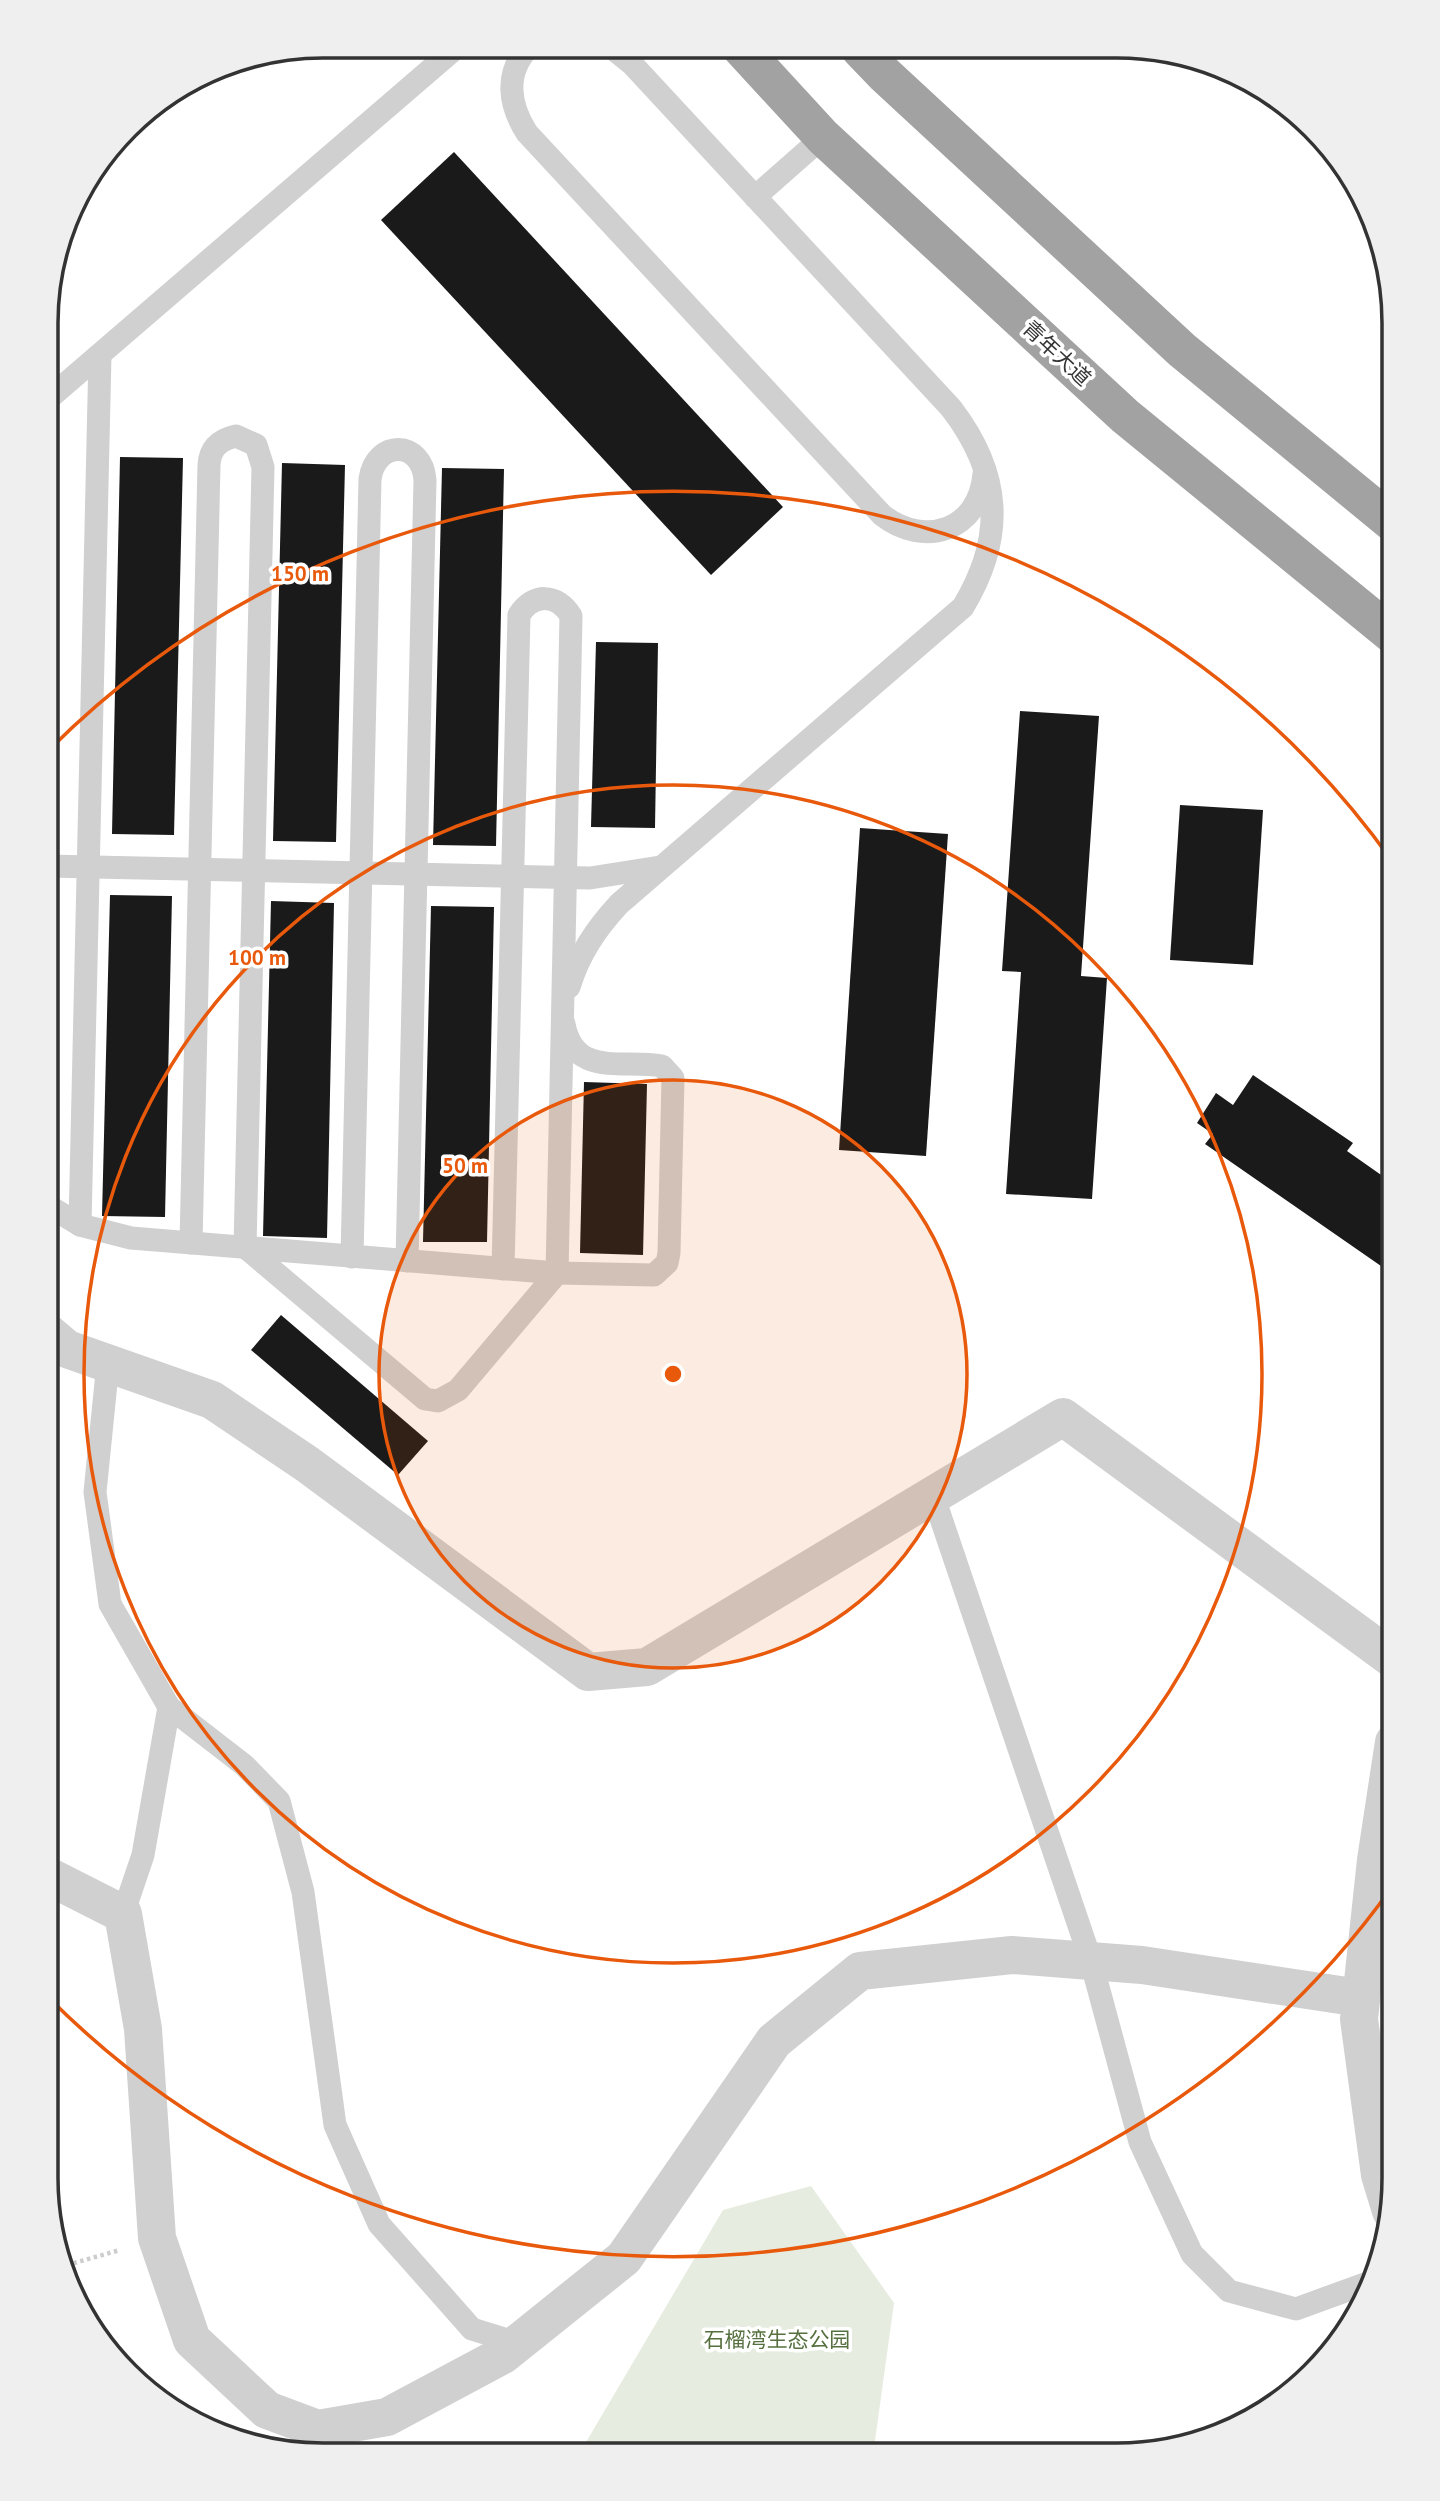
<svg xmlns="http://www.w3.org/2000/svg" width="1440" height="2501" font-family="'PT Sans','Noto Sans SC',sans-serif">
<rect width="100%" height="100%" fill="#fff"/>
<g fill="#e6ecdf">
<path d="M46,2150L64,2274L46,2178Z"/>
<path d="M811,2186L894,2303L873,2455L579,2454L723,2210Z"/>
</g>
<g fill="#1a1a1a">
<path d="M454,152L783,507L711,575L381,220Z"/>
<path d="M120,457L183,458L174,835L112,834Z"/>
<path d="M282,463L345,465L336,842L273,841Z"/>
<path d="M442,468L504,469L496,846L433,845Z"/>
<path d="M596,642L658,643L655,828L591,827Z"/>
<path d="M1020,711L1099,716L1081,976L1107,978L1092,1199L1006,1194L1021,972L1002,971Z"/>
<path d="M1180,805L1263,810L1253,965L1170,960Z"/>
<path d="M860,828L948,834L926,1156L839,1150Z"/>
<path d="M110,895L172,896L165,1217L102,1216Z"/>
<path d="M271,901L334,903L327,1238L263,1236Z"/>
<path d="M431,906L494,907L487,1242H423Z"/>
<path d="M1253,1075L1353,1143L1347,1151L1394,1184V1275L1205,1144L1213,1134L1197,1123L1216,1093L1233,1105Z"/>
<path d="M584,1082L647,1084L643,1255L580,1253Z"/>
<path d="M281,1315L428,1441L398,1475L251,1350Z"/>
</g>
<g fill="none" stroke-linecap="round" stroke-linejoin="round">
<path stroke="#cdcdcd" stroke-width="4.5" stroke-dasharray="3.5 3.5" stroke-linecap="butt" d="M60,2267L120,2250"/>
<g stroke="#d0d0d0" stroke-width="23">
<path d="M529,47C504,73 509,105 527,133L882,515C924,548 979,531 984,474"/>
<path d="M755,197L823,137"/>
<path d="M48,399L458,46"/>
<path d="M47,866L590,878L660,867"/>
<path d="M569,987C579,954 596,929 619,904L963,607C1006,536 1001,473 951,408L632,64L611,47"/>
<path d="M47,1205L80,1225L131,1238L557,1273L654,1275L667,1263L669,1253L673,1078L662,1066C623,1059 574,1078 564,1024"/>
<path d="M80,1225L100,355"/>
<path d="M191,1243L209,465C210,448 219,440 236,436L256,445L263,467L245,1247L425,1399L438,1401L458,1390L557,1273L571,616C557,593 533,593 519,615L503,1269"/>
<path d="M352,1257L370,479C376,439 422,440 425,480L407,1261"/>
<path d="M108,1363L95,1492L110,1604L169,1707L244,1765L279,1801L303,1892L335,2125L379,2224L472,2329L517,2343"/>
<path d="M933,1495L1091,1961L1140,2142L1192,2254L1229,2291L1296,2309L1373,2281"/>
<path d="M123,1914L143,1855L169,1707"/>
</g>
<g stroke="#d0d0d0" stroke-width="38">
<path d="M47,1332L67,1349L212,1400L307,1464L588,1672L647,1667L1063,1417L1394,1660"/>
<path d="M46,1875L123,1914L143,2029L157,2238L192,2340L267,2410L318,2429L387,2417L503,2355L624,2258L774,2041L860,1971L1012,1955L1142,1965L1360,1998"/>
<path d="M1391,2211L1380,2175L1359,2019L1376,1860L1394,1742"/>
</g>
<g stroke="#a2a2a2" stroke-width="38">
<path d="M741,48L823,137L1125,416L1394,636"/>
<path d="M860,49L885,75L1182,350L1394,524"/>
</g>
</g>
<circle cx="673" cy="1374" r="294" fill="#e8590c" fill-opacity=".12"/>
<g fill="none" stroke="#e8590c" stroke-width="3.5">
<circle cx="673" cy="1374" r="294"/>
<circle cx="673" cy="1374" r="589"/>
<path d="M1392 1887A883 883 0 0 1 49 1998M49 750A883 883 0 0 1 1392 861"/>
</g>
<g text-anchor="middle" dominant-baseline="central" stroke-width="7" stroke-linejoin="round" paint-order="stroke">
<g font-size="21" fill="#333" stroke="#fff">
<text transform="translate(1057 353) rotate(43)">青年大道</text>
</g>
<g font-size="21" fill="#56703f" stroke="#fff">
<text x="777" y="2339">石榴湾生态公园</text>
</g>
</g>
<path d="M0 0H1440V2501H0ZM323 58H1117A265 265 0 0 1 1382 323V2178A265 265 0 0 1 1117 2443H323A265 265 0 0 1 58 2178V323A265 265 0 0 1 323 58Z" fill="#efefef" fill-rule="evenodd"/>
<path fill="none" stroke="#333" stroke-width="3.5" d="M323 58H1117A265 265 0 0 1 1382 323V2178A265 265 0 0 1 1117 2443H323A265 265 0 0 1 58 2178V323A265 265 0 0 1 323 58Z"/>
<circle cx="673" cy="1374" r="10" fill="#e8590c" stroke="#fff" stroke-width="3.5"/>
<g font-size="21" text-anchor="middle" font-weight="bold" fill="#e8590c" stroke="#fff" stroke-width="7" stroke-linejoin="round" paint-order="stroke">
<text x="300" y="581">150 m</text>
<text x="257" y="965">100 m</text>
<text x="465" y="1173">50 m</text>
</g>
</svg>
